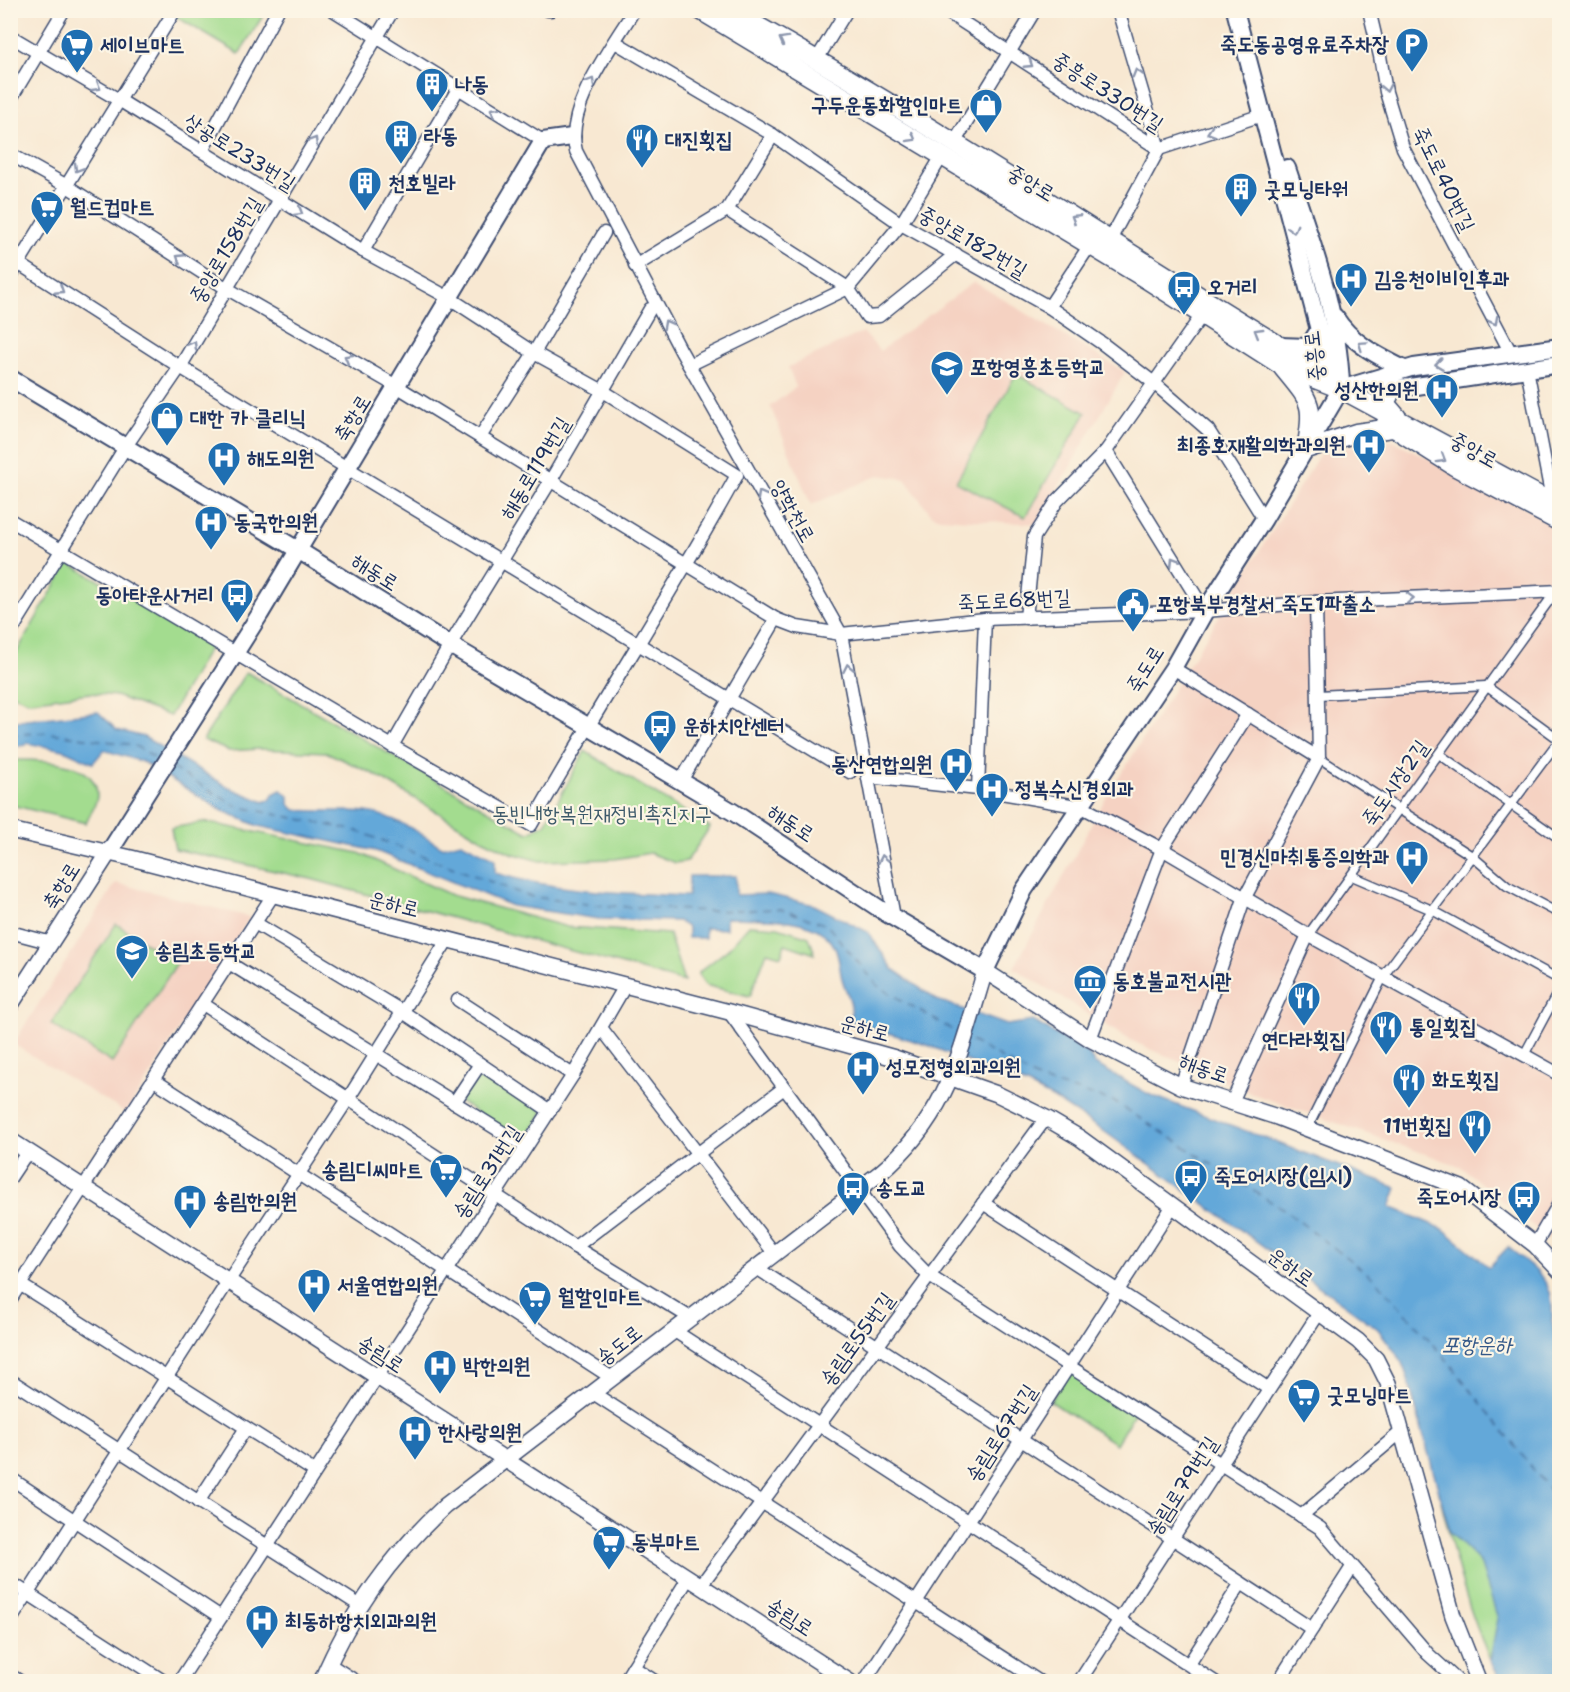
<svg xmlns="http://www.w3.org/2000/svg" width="1570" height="1692" font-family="'Shantell Sans','Poor Story',sans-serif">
<rect width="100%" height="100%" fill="#fcf5e5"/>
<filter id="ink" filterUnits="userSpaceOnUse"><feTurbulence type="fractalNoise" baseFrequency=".0167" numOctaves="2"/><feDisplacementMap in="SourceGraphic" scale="12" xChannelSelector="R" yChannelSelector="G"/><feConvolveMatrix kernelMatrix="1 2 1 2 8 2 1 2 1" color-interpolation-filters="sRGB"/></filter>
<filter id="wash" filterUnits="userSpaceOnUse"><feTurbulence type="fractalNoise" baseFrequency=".008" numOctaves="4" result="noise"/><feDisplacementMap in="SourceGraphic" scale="24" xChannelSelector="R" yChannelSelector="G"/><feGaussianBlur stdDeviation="1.35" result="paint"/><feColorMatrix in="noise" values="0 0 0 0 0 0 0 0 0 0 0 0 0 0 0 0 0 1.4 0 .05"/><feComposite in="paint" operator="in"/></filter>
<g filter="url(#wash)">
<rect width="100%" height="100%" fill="#f8e8d2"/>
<g fill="#f5d2c2">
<path d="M974,282L1125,372L1037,524L940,518L931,514L905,479L879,475L811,505L770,406L796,387L788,367L863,332L880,351Z"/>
<path d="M1392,440L1559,525V1247L1460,1166L1253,1094L1130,1040L1014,968L1103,803L1321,452Z"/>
<path d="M116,883L250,917L126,1113L13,1044Z"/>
</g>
<g fill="#a3dc8f" stroke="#5f8676" stroke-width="1.5">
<path d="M179,11H266L239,54L175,16Z"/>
<path d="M1016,374L1086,413L1025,517L956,482Z"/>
<path d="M68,563L212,643L170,716L116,696L90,693L29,701L11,694V662Z"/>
<path d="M246,672L528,833L545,824L585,751L710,827L687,861L675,863L650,853L615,859L540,861L511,853L482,839L374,774L326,752L259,749L229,751L203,740Z"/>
<path d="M11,760C36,760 99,758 97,797C96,805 89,816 86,823L11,805Z"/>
<path d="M205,822L359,853L451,895L567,927L669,934L684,982L311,879L175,849L171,828Z"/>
<path d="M116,924L177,963L112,1063L51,1024Z"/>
<path d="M749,925L778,927L809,937L815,954L785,944L781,956L767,952L750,996L705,985L698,973L727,950Z"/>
<path d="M480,1070L544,1111L524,1143L459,1101Z"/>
<path d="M1071,1370L1135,1412L1116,1444L1050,1401Z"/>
<path d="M1439,1493L1458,1507L1559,1681H1501C1470,1624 1454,1556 1439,1493Z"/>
</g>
<path fill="#64a8d9" stroke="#406c9c" stroke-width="1.5" d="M98,712L117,730L144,737L228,787L264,802L271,799L273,794L281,790L289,796V804L295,810C319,812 343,810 366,812C395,816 418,832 442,847L461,842L495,859V873C559,892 623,893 688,896L689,876H736V895L768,894L814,905L868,932L893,969L937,1000L1007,1025L1033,1021L1088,1053L1095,1064L1148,1094L1397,1188L1390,1207L1443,1229L1489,1267L1508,1247C1523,1260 1543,1272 1550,1292C1555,1310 1548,1328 1559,1343V1681H1501L1490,1660L1498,1619L1480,1562L1450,1532L1407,1376L1400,1358L1378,1329L1105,1132L1054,1099L1029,1086L930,1046L850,1021C854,1004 848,997 843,982C839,971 840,956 834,946C817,914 756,919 726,918V929L705,928V938H688V928L678,921L599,919L512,906L376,851L258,826L221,810L143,762L104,750L93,763L64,750L27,743L26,745L11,747L10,722Z"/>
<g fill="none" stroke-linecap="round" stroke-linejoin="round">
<g stroke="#355989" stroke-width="1.5" stroke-dasharray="8 6" stroke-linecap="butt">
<path d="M10,734L51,733L134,745L158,760"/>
<path d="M172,768L236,806L357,831L528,896L594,905L709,911L781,909L827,925L878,986L959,1034"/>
<path d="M971,1041L1041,1081L1113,1101L1287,1212L1376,1280L1443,1355L1560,1503"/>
</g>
</g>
</g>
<g filter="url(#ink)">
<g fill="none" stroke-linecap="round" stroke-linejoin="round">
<g stroke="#3c4b6f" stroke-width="11">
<g id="pedestrian">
<path d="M1319,695L1486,686L1560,740"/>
<path d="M1439,754L1560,839"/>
<path d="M1319,758L1472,856L1507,886L1560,914"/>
<path d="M1352,876L1432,910L1560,980"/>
<path d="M1308,935L1556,591"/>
<path d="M1524,1055L1560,988"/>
<path d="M1307,1129L1384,975L1560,739"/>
</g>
</g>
<g stroke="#3c4b6f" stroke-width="15">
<g id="minor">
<path d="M333,10L543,141"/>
<path d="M548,10H551"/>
<path d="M634,10C612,47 564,108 576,151L681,351L841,634L894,917"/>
<path d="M944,10L1159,149"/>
<path d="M1369,10L1380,56L1386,92L1403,148L1512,355"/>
<path d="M10,36L119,100L363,251L451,299L534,353L603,391L737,475C672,594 597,707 531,825L392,746L10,520"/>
<path d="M615,42L773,135L901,224L1049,307L1103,344L1154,383L1208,430L1264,519"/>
<path d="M817,59L847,10"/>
<path d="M10,100L64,10"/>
<path d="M954,143L1035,10"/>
<path d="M1159,149L1262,115"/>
<path d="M202,151L278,10"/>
<path d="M10,154L67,186L226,288L398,387L776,619L797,627L841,634L985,619L1205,611L1316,602L1560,591"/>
<path d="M727,210L848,288L867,317L879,316L956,254"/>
<path d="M1110,240L1159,149L1118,10"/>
<path d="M363,251L458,89"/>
<path d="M10,258L180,367L850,772"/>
<path d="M635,266L727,210L773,135"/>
<path d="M10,277L175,10"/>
<path d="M1049,307L1090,245"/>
<path d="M689,365L848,288L901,224L942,156"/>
<path d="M1527,369L1553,504"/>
<path d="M480,437L534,353L604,233"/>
<path d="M1106,451L1205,611"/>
<path d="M1026,618L1034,537L1057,501L1106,451L1202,315"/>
<path d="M10,633L126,446L180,367L393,10"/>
<path d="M1173,668L1319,758"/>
<path d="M392,746L450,645L551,480L650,309"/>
<path d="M868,777L978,789L1082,807L1162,849L1308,935L1560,1075"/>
<path d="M681,781L776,619"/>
<path d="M978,789L985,619"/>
<path d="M255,923L403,1012L550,1111"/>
<path d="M10,932L52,943"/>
<path d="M229,963L526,1147"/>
<path d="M458,1000L573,1075"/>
<path d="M203,1004L575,1247L689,1317"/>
<path d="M729,1012L900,1246L928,1275L1320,1528L1428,1654L1459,1682"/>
<path d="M602,1029L774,1253"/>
<path d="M1090,1039L1162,849L1248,714"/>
<path d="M154,1080L612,1378"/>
<path d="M1181,1086L1244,899L1319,758L1316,602"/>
<path d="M1232,1102L1308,935"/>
<path d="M454,1103L480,1064"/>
<path d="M10,1178L28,1151"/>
<path d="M983,1203L1269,1389"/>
<path d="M1535,1245L1560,1202"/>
<path d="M575,1247L784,1088"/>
<path d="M755,1267L1312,1629"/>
<path d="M21,1285L314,1471"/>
<path d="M10,1300L273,895"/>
<path d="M673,1330L1215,1682"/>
<path d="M10,1380L359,1605"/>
<path d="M593,1393L1040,1682"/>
<path d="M10,1478L221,1617"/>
<path d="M198,1502L246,1428"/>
<path d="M1301,1516L1401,1432"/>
<path d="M10,1582L165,1682"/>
<path d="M701,1585L1046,1118"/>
<path d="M10,1621L229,1280L348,1099L448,939"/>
<path d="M329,1664L357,1682"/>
<path d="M1189,1664L1241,1583"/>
<path d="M633,1667L656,1682"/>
<path d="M10,1675L21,1682"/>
<path d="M179,1682L573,1075L625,986"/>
<path d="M624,1682L689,1577"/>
<path d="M864,1682L1172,1207"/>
<path d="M1079,1682L1319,1313"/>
<path d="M1278,1682L1352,1567"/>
</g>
</g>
<g stroke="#3c4b6f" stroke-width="18">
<g id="tertiary">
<path d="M10,830L131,858L729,1012L895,1058L997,1094L1046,1118L1080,1138L1358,1341L1376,1359L1388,1383L1453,1616L1479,1682"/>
<path d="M10,1006L108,854"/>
<path d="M10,1140L850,1682"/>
<path d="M321,1682C352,1610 388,1559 445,1506L880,1173C948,1116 960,1053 985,971L1090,1039L1181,1086L1277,1117L1461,1188L1535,1245L1560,1271"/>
</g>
</g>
<g stroke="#3c4b6f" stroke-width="20">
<g id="secondary">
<path d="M1235,10L1329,368L1341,389"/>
<path d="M1287,168C1310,238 1338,310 1341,384"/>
<path d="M1335,317C1351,343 1378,356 1404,369"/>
<path d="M1280,346L1308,347L1319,330"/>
<path d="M10,378L298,550L450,645L733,812L886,913L985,971L1024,890L1173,668L1205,611L1264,519L1341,389L1414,367L1560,347"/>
<path d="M1379,388L1410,387L1560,364"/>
<path d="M108,854L260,614L543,141L572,137"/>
</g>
</g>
<g stroke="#3c4b6f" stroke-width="21">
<g id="primary">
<path d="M700,10L1146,279L1282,366L1341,389L1560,507"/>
<path d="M729,10C917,114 1096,234 1280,346L1318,373"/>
<path d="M1283,368C1311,402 1315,404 1306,449"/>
<path d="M1393,388L1385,403L1397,417"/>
<path d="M1386,423L1454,466L1560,522"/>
<path d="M1306,449L1356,433L1392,428"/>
</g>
</g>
<use href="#pedestrian" stroke="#fff" stroke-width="8"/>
<use href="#minor" stroke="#fff" stroke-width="12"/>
<use href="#tertiary" stroke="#fff" stroke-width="15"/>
<use href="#secondary" stroke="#fff" stroke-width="16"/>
<use href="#primary" stroke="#fff" stroke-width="18"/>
</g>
<defs><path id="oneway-chevron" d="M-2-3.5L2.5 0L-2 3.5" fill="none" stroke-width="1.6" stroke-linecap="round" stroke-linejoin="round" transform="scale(1.5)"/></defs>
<g stroke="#8d97ae">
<use href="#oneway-chevron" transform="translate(783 40) rotate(-151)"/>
<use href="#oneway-chevron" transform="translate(1029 64) rotate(33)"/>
<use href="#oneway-chevron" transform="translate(1137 73) rotate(-106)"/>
<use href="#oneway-chevron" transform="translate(591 82) rotate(-60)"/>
<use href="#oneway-chevron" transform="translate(97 87) rotate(31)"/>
<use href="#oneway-chevron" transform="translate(1386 88) rotate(79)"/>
<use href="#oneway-chevron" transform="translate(494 111) rotate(-148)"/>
<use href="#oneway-chevron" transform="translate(1211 132) rotate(162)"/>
<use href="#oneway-chevron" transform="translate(912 138) rotate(31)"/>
<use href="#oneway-chevron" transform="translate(314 141) rotate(-59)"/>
<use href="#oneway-chevron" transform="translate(78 168) rotate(121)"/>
<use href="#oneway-chevron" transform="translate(299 212) rotate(31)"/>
<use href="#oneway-chevron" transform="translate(1075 218) rotate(-148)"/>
<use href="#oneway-chevron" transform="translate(1293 229) rotate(75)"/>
<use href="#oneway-chevron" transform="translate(180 258) rotate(-147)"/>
<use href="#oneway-chevron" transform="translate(60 290) rotate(33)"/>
<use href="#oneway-chevron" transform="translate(1494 321) rotate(62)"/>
<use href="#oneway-chevron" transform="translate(667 324) rotate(-118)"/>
<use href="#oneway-chevron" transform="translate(1258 332) rotate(-149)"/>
<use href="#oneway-chevron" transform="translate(193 345) rotate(-60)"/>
<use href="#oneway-chevron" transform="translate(1362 345) rotate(-145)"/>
<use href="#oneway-chevron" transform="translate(348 358) rotate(-150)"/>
<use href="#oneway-chevron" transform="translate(1439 364) rotate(173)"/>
<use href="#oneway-chevron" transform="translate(1442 459) rotate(31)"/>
<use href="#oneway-chevron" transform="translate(761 495) rotate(-119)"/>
<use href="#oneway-chevron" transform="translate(1174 561) rotate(-122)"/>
<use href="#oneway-chevron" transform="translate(1410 598) rotate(-2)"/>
<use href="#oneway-chevron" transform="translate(848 668) rotate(-101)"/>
<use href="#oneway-chevron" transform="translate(883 859) rotate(-101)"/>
</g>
</g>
<defs>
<g id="parking-pin" transform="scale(1.725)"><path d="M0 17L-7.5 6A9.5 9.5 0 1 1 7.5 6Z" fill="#1f6fb2" stroke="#fcf5e5"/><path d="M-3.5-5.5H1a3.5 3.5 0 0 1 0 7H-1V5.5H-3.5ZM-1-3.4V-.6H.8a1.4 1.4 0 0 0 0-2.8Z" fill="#fff"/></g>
<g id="supermarket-pin" transform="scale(1.725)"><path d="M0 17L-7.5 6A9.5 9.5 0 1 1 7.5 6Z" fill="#1f6fb2" stroke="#fcf5e5"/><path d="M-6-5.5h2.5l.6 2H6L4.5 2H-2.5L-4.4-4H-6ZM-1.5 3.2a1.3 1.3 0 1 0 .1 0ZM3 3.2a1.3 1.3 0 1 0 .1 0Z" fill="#fff"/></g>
<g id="building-pin" transform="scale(1.725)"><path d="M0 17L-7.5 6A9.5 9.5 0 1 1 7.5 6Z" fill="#1f6fb2" stroke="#fcf5e5"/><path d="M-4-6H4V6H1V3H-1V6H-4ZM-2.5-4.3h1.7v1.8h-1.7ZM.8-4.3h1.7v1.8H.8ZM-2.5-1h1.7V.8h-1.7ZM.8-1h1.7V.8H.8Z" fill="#fff"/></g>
<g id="shop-pin" transform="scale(1.725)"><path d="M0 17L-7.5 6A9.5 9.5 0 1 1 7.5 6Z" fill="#1f6fb2" stroke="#fcf5e5"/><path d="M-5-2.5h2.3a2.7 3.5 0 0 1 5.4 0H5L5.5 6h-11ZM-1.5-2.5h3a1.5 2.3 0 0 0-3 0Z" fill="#fff"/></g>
<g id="restaurant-pin" transform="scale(1.725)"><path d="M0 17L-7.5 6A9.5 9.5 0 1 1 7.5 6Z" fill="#1f6fb2" stroke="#fcf5e5"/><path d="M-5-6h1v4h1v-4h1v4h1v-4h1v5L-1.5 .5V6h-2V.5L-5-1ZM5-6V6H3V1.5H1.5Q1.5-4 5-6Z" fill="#fff"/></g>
<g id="hospital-pin" transform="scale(1.725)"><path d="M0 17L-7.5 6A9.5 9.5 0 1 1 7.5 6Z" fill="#1f6fb2" stroke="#fcf5e5"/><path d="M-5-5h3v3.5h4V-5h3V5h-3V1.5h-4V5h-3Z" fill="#fff"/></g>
<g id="bus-pin" transform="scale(1.725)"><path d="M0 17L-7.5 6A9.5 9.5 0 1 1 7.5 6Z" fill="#1f6fb2" stroke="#fcf5e5"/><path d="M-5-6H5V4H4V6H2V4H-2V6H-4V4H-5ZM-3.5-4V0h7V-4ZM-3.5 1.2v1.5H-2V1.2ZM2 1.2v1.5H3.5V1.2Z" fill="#fff"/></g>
<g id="school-pin" transform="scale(1.725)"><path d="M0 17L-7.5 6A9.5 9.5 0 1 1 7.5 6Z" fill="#1f6fb2" stroke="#fcf5e5"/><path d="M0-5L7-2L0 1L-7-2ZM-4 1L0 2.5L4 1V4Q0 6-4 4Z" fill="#fff"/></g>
<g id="civic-pin" transform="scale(1.725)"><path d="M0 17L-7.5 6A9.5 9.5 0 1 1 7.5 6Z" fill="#1f6fb2" stroke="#fcf5e5"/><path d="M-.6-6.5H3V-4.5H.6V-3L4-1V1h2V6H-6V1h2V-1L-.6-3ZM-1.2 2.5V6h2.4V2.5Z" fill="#fff"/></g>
<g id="museum-pin" transform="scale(1.725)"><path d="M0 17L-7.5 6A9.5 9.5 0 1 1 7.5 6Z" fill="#1f6fb2" stroke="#fcf5e5"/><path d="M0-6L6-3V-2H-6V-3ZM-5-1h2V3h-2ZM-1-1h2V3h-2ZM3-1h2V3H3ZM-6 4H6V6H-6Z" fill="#fff"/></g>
</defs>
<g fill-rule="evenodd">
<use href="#parking-pin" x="1412" y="44"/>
<use href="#supermarket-pin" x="77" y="45"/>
<use href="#building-pin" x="432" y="84"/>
<use href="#shop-pin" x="986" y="105"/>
<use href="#building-pin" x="401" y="136"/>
<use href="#restaurant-pin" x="642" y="140"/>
<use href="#building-pin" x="365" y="183"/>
<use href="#building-pin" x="1241" y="189"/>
<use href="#supermarket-pin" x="47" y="207"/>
<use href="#hospital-pin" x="1351" y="279"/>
<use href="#bus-pin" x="1184" y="287"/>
<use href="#school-pin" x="947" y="367"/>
<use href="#hospital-pin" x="1442" y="390"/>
<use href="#shop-pin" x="167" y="418"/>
<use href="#hospital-pin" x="1369" y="445"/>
<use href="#hospital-pin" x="224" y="458"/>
<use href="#hospital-pin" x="211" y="522"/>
<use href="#bus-pin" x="237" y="595"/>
<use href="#civic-pin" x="1133" y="604"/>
<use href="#bus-pin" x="660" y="726"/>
<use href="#hospital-pin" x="956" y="764"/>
<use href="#hospital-pin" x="992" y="789"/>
<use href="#hospital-pin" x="1412" y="857"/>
<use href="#school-pin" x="132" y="951"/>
<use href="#museum-pin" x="1090" y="981"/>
<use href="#restaurant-pin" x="1304" y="998"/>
<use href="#restaurant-pin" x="1386" y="1027"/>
<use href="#hospital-pin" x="863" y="1067"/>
<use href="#restaurant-pin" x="1409" y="1080"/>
<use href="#restaurant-pin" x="1475" y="1126"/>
<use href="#supermarket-pin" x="446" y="1170"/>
<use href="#bus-pin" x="1191" y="1176"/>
<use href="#bus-pin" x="853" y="1188"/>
<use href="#bus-pin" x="1524" y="1197"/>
<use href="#hospital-pin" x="190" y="1201"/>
<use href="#hospital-pin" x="314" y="1285"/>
<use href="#supermarket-pin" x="535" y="1297"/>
<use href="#hospital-pin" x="440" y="1366"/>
<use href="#supermarket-pin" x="1304" y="1395"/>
<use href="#hospital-pin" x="415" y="1432"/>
<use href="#supermarket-pin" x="609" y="1542"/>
<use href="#hospital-pin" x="262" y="1621"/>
</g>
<g text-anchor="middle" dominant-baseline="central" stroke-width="4.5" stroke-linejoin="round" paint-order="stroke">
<g font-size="21" font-weight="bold" fill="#1b2f5e" stroke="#fcf5e5" text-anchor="start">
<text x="1389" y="44" text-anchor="end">죽도동공영유료주차장</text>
<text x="100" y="45">세이브마트</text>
<text x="455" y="84">나동</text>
<text x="963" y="105" text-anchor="end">구두운동화할인마트</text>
<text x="424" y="136">라동</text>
<text x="665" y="140">대진횟집</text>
<text x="388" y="183">천호빌라</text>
<text x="1264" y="189">굿모닝타워</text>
<text x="70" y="207">월드컵마트</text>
<text x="1374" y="279">김응천이비인후과</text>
<text x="1207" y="287">오거리</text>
<text x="970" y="367">포항영흥초등학교</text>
<text x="1419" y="390" text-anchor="end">성산한의원</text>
<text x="190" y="418">대한 카 클리닉</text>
<text x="1346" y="445" text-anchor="end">최종호재활의학과의원</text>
<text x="247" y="458">해도의원</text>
<text x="234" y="522">동국한의원</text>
<text x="214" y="595" text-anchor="end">동아타운사거리</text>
<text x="1156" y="604">포항북부경찰서 죽도1파출소</text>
<text x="683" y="726">운하치안센터</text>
<text x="933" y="764" text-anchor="end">동산연합의원</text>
<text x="1015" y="789">정복수신경외과</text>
<text x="1389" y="857" text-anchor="end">민경신마취통증의학과</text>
<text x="155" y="951">송림초등학교</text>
<text x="1113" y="981">동호불교전시관</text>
<text x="1409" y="1027">통일횟집</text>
<text x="1304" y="1040" text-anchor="middle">연다라횟집</text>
<text x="886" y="1067">성모정형외과의원</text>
<text x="1432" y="1080">화도횟집</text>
<text x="1452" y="1126" text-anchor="end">11번횟집</text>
<text x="423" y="1170" text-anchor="end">송림디씨마트</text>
<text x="1214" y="1176">죽도어시장(임시)</text>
<text x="876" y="1188">송도교</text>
<text x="1501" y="1197" text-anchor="end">죽도어시장</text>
<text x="213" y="1201">송림한의원</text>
<text x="337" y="1285">서울연합의원</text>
<text x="558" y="1297">월할인마트</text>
<text x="463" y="1366">박한의원</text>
<text x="1327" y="1395">굿모닝마트</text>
<text x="438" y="1432">한사랑의원</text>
<text x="632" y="1542">동부마트</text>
<text x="285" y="1621">최동하항치외과의원</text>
</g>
<g font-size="21" fill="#1b2f5e" stroke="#fcf5e5">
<text transform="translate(1108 92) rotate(33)">중흥로330번길</text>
<text transform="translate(240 152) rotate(32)">상공로233번길</text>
<text transform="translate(1444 179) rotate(64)">죽도로40번길</text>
<text transform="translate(1031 183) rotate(31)">중앙로</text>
<text transform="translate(973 242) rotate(30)">중앙로182번길</text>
<text transform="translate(226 250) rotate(-59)">중앙로158번길</text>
<text transform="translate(1314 356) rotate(-97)">중흥로</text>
<text transform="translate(352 418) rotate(-58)">축항로</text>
<text transform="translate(1474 450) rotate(29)">중앙로</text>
<text transform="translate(535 468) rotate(-59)">해동로119번길</text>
<text transform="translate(793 511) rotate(61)">양학천로</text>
<text transform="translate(375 572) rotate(32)">해동로</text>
<text transform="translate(1014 600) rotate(-3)">죽도로68번길</text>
<text transform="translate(1145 669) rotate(-58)">죽도로</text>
<text transform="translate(1395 783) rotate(-55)">죽도시장2길</text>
<text transform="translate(791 823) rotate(33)">해동로</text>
<text transform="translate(61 886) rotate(-58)">축항로</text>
<text transform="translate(394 904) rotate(14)">운하로</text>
<text transform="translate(865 1028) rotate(15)">운하로</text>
<text transform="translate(1204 1068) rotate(20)">해동로</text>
<text transform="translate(487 1172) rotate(-57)">송림로31번길</text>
<text transform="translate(1291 1267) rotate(36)">운하로</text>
<text transform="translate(857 1339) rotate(-54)">송림로55번길</text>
<text transform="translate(619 1345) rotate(-38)">송도로</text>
<text transform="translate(381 1354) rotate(33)">송림로</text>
<text transform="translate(1001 1433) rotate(-57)">송림로67번길</text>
<text transform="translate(1182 1486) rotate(-57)">송림로79번길</text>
<text transform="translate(790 1617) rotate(33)">송림로</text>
</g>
<g font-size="21" fill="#3d5a6a" stroke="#fcf5e5">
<text x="602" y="814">동빈내항복원재정비촉진지구</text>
</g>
<g font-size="22" font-style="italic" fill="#355989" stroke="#fcf5e5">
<text x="1477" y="1344">포항운하</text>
</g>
</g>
<rect width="1570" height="1692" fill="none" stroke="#fcf5e5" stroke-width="36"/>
</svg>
